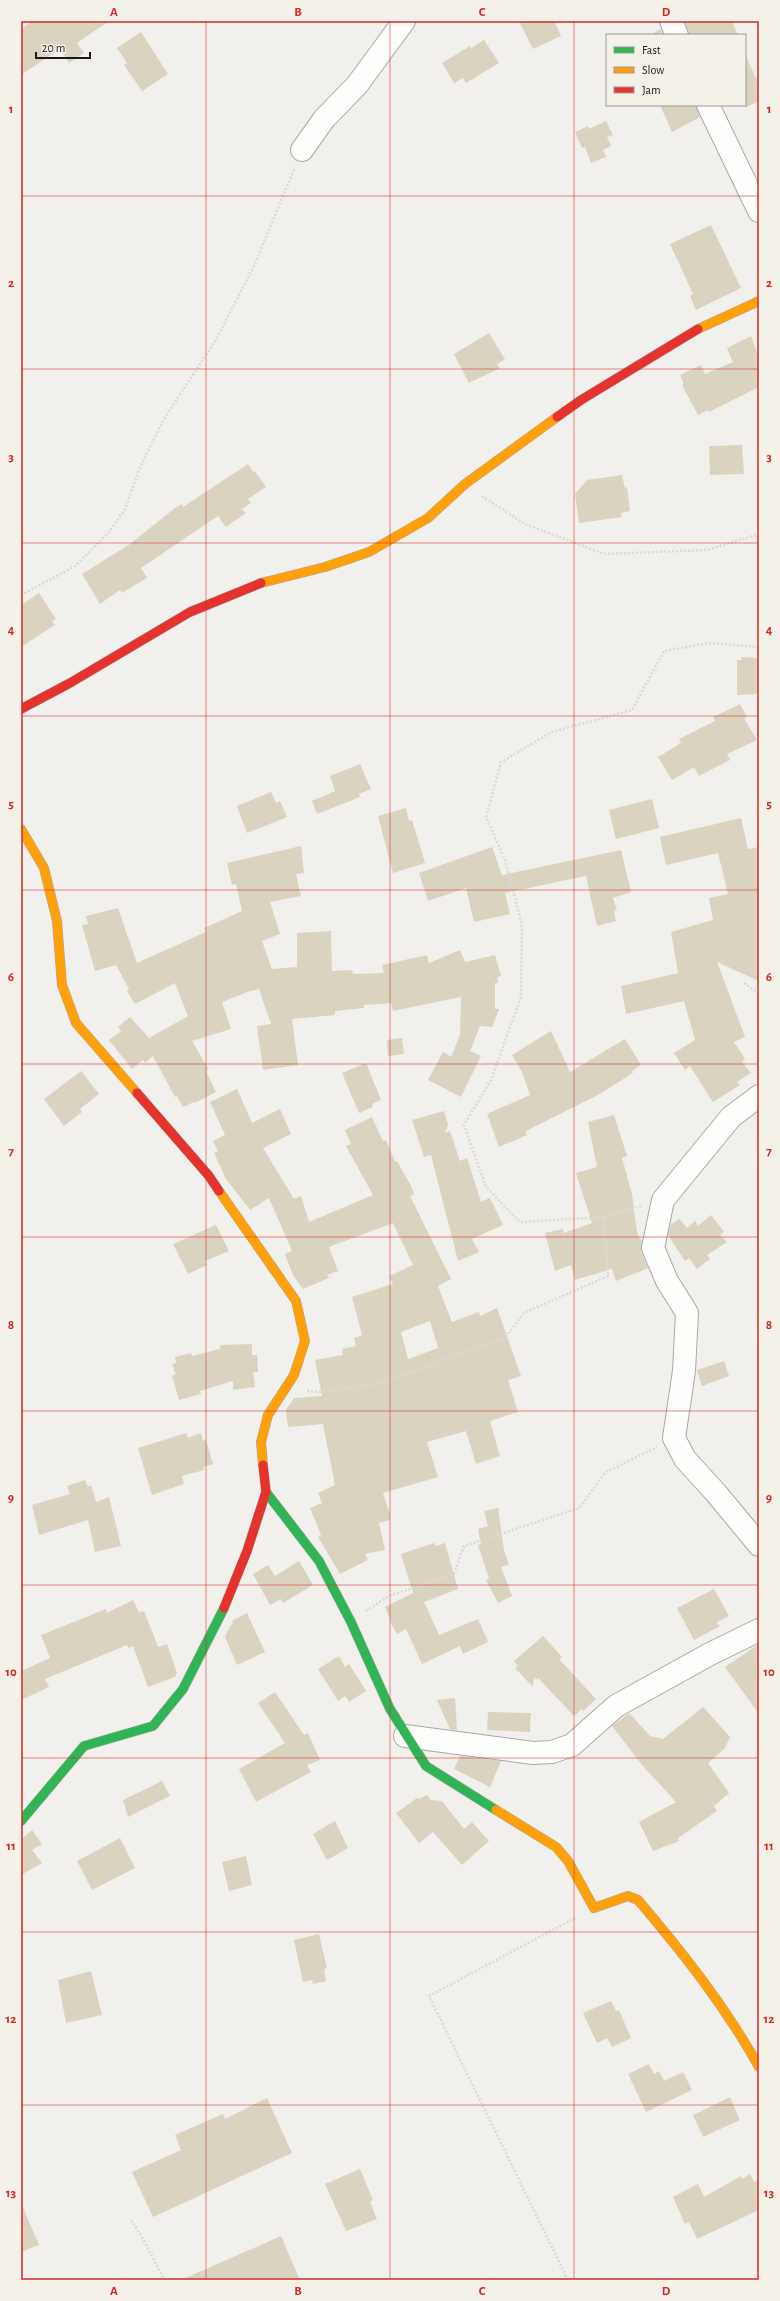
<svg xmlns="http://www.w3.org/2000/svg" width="780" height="2301" font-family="'Alegreya Sans',sans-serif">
<rect width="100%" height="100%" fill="#f1f0ec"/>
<g fill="#dad3bf" fill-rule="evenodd">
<path d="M33,21H109L77,43L84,53L69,63L60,49L21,75V29Z"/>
<path d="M519,21H554L561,36L533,49Z"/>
<path d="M685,21H732L738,35H689Z"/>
<path d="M661,29L663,35H650Z"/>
<path d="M141,32L168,74L142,91L124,65L127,63L117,48Z"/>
<path d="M484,40L499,63L466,83L463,78L454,83L442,63L470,46L471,48Z"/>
<path d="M745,54L759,85V101L745,108Z"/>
<path d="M660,105H696L700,117L672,132Z"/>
<path d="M606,121L613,135L607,137L611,146L603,150L606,157L591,163L585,147L582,148L575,132L588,126L589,129Z"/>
<path d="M711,225L741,288L696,310L690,296L693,294L670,244Z"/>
<path d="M489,333L505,359L497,364L500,368L469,383L454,354Z"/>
<path d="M751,336L759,358V387L709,412L708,410L698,415L682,385L684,384L680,375L701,365L705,374L733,362L727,348Z"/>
<path d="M742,445L744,474L710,475L709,446Z"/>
<path d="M248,464L253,472L255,471L266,487L248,499L251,503L242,509L246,513L226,527L218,516L141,568L147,578L122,593L120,590L100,604L82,574L130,544L175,508L182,504L183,507Z"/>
<path d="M622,475L625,488L627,487L630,511L621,513L622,517L579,523L575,494L587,480Z"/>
<path d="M39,593L56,619L52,621L55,625L21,647V605Z"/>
<path d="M741,657L759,658V694L737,695V660H742Z"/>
<path d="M740,704L747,717L744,718L757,740L727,754L730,760L699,776L694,767L672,780L658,757L681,743L679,739L715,721L713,717Z"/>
<path d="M360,764L371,789L359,794L360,797L317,814L312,801L335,791L330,776Z"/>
<path d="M271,792L276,803L280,801L287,817L247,833L237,806Z"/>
<path d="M652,799L659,828L616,839L609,810Z"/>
<path d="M406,808L409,821L412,820L425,863L393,873L378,816Z"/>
<path d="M741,818L748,849L759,847V981L717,962L745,1037L734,1042L745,1059L742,1062L751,1073L737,1082L740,1085L713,1102L690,1066L685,1070L674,1053L695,1040L684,1001L626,1014L621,986L678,973L671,932L713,920L709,898L728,894L718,853L666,865L660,837Z"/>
<path d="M301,846L304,873L296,874L301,896L270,902L280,934L262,941L272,969L297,967V933L331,931L332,971L352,970L353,974L384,973L382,965L427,955L429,963L460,950L465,962L495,955L501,976L497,977L498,983H495V1009H499L492,1027L480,1026L470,1051L481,1056L461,1097L428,1080L443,1052L451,1057L460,1035L461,997L393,1011L391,1003L364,1005V1008L335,1011V1015L292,1019L298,1065L263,1070L257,1026L271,1024L259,989L250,991L222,1002L231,1029L192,1041L209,1070L206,1071L216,1092L195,1103L194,1102L183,1107L177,1096L175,1097L153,1056L145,1063L143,1060L132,1069L109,1040L121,1031L118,1027L130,1017L149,1038L188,1016L175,983L135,1004L127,991L129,989L116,965L95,971L82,925L88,924L86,916L118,908L137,963L206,932L204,928L242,911L236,884L232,885L227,863Z"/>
<path d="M492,847L502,875L621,850L631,892L613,898L617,910L614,911L616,921L597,926L586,876L505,893L510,914L474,922L466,888L428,901L419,873Z"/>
<path d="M551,1031L570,1072L625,1039L641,1065L632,1071L633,1073L598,1095L526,1131L527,1135L499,1147L487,1114L530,1095L522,1072L512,1055Z"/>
<path d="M402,1038L404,1054L388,1056L387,1040Z"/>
<path d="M366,1063L381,1100L372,1104L373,1107L359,1113L342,1073Z"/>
<path d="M81,1071L99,1094L80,1109L82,1112L64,1126L44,1099Z"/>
<path d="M237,1089L252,1123L280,1109L291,1134L263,1148L294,1199L301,1196L309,1222L373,1195L346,1146L351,1144L345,1130L372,1117L383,1141L386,1140L395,1162L397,1161L411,1186L414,1194L410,1196L451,1279L438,1286L452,1322L479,1312L480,1316L497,1308L521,1376L508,1380L518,1412L490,1421L500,1456L476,1464L466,1431L427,1442L438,1477L383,1493L390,1515V1520L379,1523L385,1550L365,1554L368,1560L340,1574L318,1537L321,1535L310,1508L322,1503L318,1493L335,1485L323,1424L288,1427L286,1410L294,1398L322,1396L315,1360L343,1355L342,1349L356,1346L354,1338L362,1335L352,1297L393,1284L389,1276L413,1265L393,1223L329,1247L338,1271L327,1275L329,1278L303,1289L293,1275L285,1254L292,1251L269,1198L250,1210L226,1179L214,1153L218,1151L213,1141L225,1135L210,1102ZM430,1321L438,1348L408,1359L401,1332Z"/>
<path d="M444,1111L448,1125L445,1133L450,1131L460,1161L467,1158L481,1202L490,1198L503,1225L472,1239L479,1252L458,1261L431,1155L424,1157L412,1120Z"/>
<path d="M614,1115L627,1156L622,1158L632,1194L637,1232L642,1242L641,1252L648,1268L616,1281L612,1269L575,1280L571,1265L555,1271L545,1233L563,1229L564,1233L592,1223L576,1173L597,1167L588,1122Z"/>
<path d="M711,1215L724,1232L720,1235L727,1242L707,1255L710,1259L697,1269L689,1258L685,1261L668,1235L670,1225L679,1219L687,1228L695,1221L698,1226Z"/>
<path d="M216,1225L229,1251L205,1261L207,1265L188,1274L173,1244Z"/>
<path d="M252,1344V1355H257L258,1372H253L255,1387L233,1390V1381L200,1391L201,1394L179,1400L172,1376L176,1374L172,1364L176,1363L175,1357L191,1353L192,1356L220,1349V1345Z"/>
<path d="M724,1361L729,1376L702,1386L697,1370Z"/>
<path d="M186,1433L188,1438L201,1433L203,1441L206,1440L213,1464L203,1467L204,1470L182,1476L184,1484L152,1495L138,1448Z"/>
<path d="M85,1480L88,1487L91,1485L96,1502L109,1497L121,1546L95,1552L88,1520L39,1535L32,1505L70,1494L67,1486Z"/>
<path d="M498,1508L504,1550L509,1565L501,1567L512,1596L498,1603L486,1580L489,1578L478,1545L481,1544L478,1529L488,1526L484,1511Z"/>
<path d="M434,1543L436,1546L445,1543L458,1589L424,1602L439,1635L478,1619L488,1642L463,1654L460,1646L422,1664L406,1629L397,1634L389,1620L390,1619L385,1607L413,1593L401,1554Z"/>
<path d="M299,1561L313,1585L283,1603L281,1599L270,1605L253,1574L268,1565L275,1576Z"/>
<path d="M714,1589L729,1616L717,1622L720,1626L694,1640L677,1608Z"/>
<path d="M133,1600L139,1612L144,1611L158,1647L167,1644L177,1673L175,1677L148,1687L133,1646L128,1648L127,1645L45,1679L49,1687L21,1700V1671L50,1658L41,1635L106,1609L107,1613Z"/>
<path d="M247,1613L265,1652L237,1665L225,1637L230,1626L233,1624L232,1621Z"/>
<path d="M543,1636L562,1657L559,1659L596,1699L583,1711L582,1709L574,1716L538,1678L536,1680L534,1677L533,1687L515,1668L518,1666L514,1661Z"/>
<path d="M759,1644V1714L725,1667Z"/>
<path d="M339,1656L345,1667L349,1664L366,1691L349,1702L345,1696L338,1701L318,1669Z"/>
<path d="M275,1692L304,1735L308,1733L320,1760L307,1765L311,1772L256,1802L239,1769L285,1743L258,1703Z"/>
<path d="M455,1698L457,1730L450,1729L437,1700Z"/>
<path d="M703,1707L730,1737L725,1748L708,1763L729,1793L714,1806L717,1811L678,1838L679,1841L653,1851L639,1822L676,1802L642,1765L612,1726L629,1713L650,1736L663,1739Z"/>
<path d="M488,1712L531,1713L530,1732L487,1730Z"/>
<path d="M460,1756L501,1761L490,1787L454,1769Z"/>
<path d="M162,1781L170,1796L128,1817L123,1800Z"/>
<path d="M427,1795L431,1800L442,1801L464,1829L472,1822L489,1841L462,1865L433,1832L419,1843L396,1813L417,1798L419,1799Z"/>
<path d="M335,1821L348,1848L327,1860L313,1834Z"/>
<path d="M32,1830L42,1844L32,1850L42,1863L21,1875V1837L22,1839Z"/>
<path d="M120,1838L135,1868L92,1890L77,1861Z"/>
<path d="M246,1856L252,1885L229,1891L222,1862Z"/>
<path d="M319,1934L327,1968L324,1969L326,1981L313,1984L312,1980L303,1982L294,1940Z"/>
<path d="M91,1971L102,2015L66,2023L58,1980Z"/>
<path d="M611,2001L616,2011L619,2010L631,2038L612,2047L607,2038L597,2043L583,2013Z"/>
<path d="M649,2064L654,2074L659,2071L664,2081L683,2072L692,2090L646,2112L628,2074Z"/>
<path d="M730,2097L740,2120L703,2137L693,2115Z"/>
<path d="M267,2098L292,2153L153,2217L132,2172L181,2150L175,2135L223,2114L225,2119Z"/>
<path d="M360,2169L373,2200L370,2202L377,2219L346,2231L325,2184Z"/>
<path d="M750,2174L754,2182L759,2180V2210L697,2239L689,2222L685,2224L673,2197L698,2184L704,2197L741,2176L742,2179Z"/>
<path d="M21,2203L39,2245L21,2252Z"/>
<path d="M281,2236L300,2280H181Z"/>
</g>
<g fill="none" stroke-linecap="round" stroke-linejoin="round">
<g stroke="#aaa9a6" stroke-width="24">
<g id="street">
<path d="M671,21L677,35"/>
<path d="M708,105L759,211"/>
<path d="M302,150L324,119L357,85L404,21"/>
<path d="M759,1096L731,1117L663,1200L653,1248L667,1281L687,1313L684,1371L674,1438L685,1459L716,1493L759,1545"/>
<path d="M405,1736L533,1753L552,1752L572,1745L616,1706L710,1654L759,1630"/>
</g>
</g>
<g stroke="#aaa9a6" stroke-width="10">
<g id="fast">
<path d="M266,1492L319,1561L351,1622L390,1709L426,1766L496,1810"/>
<path d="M21,1821L84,1746L153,1726L183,1689L224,1608"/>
</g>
</g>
<g stroke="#aaa9a6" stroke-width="10">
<g id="slow">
<path d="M698,329L759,301"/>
<path d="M261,583L325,567L369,552L428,518L465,484L557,417"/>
<path d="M21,829L44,868L57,921L62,985L76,1023L137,1093"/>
<path d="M219,1191L296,1301L305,1341L294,1375L268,1415L261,1442L263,1465"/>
<path d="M496,1810L556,1847L568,1861L594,1908L628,1896L638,1900C683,1953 725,2006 759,2067"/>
</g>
</g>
<g stroke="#aaa9a6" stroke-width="10">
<g id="jam">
<path d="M557,417L581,400L698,329"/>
<path d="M21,709L70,683L190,612L261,583"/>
<path d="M137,1093L209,1176L219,1191"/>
<path d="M224,1608L247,1551L266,1492L263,1465"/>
</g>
</g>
<g stroke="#dadad8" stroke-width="2.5" stroke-dasharray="2 2" stroke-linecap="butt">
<path d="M482,496L525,524L604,554L707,550L759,534"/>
<path d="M21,595L75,566L109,532L125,509L140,467L164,419L217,338L254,266L295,167"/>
<path d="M744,983L759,994"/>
<path d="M641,1206L604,1217L520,1222L486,1187L464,1125L491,1080L521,997L522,925L505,860L486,817L501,762L552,732L632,710L664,651L708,643L759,647"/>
<path d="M307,1391L319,1392L375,1384L473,1350L505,1338L524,1313L608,1276L604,1217"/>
<path d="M366,1611L389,1596L454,1574L464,1546L579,1508L606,1472L657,1447"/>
<path d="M131,2220C145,2240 153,2260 165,2280"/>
<path d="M568,2280L429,1996L577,1917"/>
</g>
<use href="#street" stroke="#fdfdfc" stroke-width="22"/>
<use href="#fast" stroke="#30b455" stroke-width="9"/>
<use href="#slow" stroke="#ff9f0a" stroke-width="9"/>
<use href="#jam" stroke="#e5322d" stroke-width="9"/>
</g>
<path fill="none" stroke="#d62828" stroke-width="1" stroke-opacity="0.55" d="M206,21V2280M390,21V2280M574,21V2280M21,196H759M21,369H759M21,543H759M21,716H759M21,890H759M21,1064H759M21,1237H759M21,1411H759M21,1585H759M21,1758H759M21,1932H759M21,2105H759"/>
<rect width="780" height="2301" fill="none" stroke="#f4f1e9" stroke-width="44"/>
<rect x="606" y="34" width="140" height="72" fill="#f4f1e9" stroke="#9c9a94"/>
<rect x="614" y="47" width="20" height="6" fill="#30b455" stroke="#9c9a94"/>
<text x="642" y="54" font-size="12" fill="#191815">Fast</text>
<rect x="614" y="67" width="20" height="6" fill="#ff9f0a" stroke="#9c9a94"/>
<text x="642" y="74" font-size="12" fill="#191815">Slow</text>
<rect x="614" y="87" width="20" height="6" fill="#e5322d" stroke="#9c9a94"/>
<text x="642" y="94" font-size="12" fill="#191815">Jam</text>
<path d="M36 52v6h54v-6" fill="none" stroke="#191815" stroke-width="2"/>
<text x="42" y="52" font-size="12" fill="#191815" stroke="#f4f1e9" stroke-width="3" paint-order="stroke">20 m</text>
<rect x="22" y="22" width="736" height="2257" fill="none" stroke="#d62828" stroke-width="1.5"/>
<g font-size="13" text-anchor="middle" font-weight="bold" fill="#d62828">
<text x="114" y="16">A</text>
<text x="298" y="16">B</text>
<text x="482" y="16">C</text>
<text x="666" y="16">D</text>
<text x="11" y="113">1</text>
<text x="769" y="113">1</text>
<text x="11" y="287">2</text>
<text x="769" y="287">2</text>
<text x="11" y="461">3</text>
<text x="769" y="461">3</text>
<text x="11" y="634">4</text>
<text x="769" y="634">4</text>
<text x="11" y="808">5</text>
<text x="769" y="808">5</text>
<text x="11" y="981">6</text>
<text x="769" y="981">6</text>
<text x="11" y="1155">7</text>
<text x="769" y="1155">7</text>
<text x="11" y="1329">8</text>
<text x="769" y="1329">8</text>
<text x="11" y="1502">9</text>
<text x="769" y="1502">9</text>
<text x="11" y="1676">10</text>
<text x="769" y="1676">10</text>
<text x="11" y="1850">11</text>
<text x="769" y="1850">11</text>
<text x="11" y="2023">12</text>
<text x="769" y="2023">12</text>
<text x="11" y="2197">13</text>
<text x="769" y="2197">13</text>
<text x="114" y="2295">A</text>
<text x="298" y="2295">B</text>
<text x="482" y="2295">C</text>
<text x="666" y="2295">D</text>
</g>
</svg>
